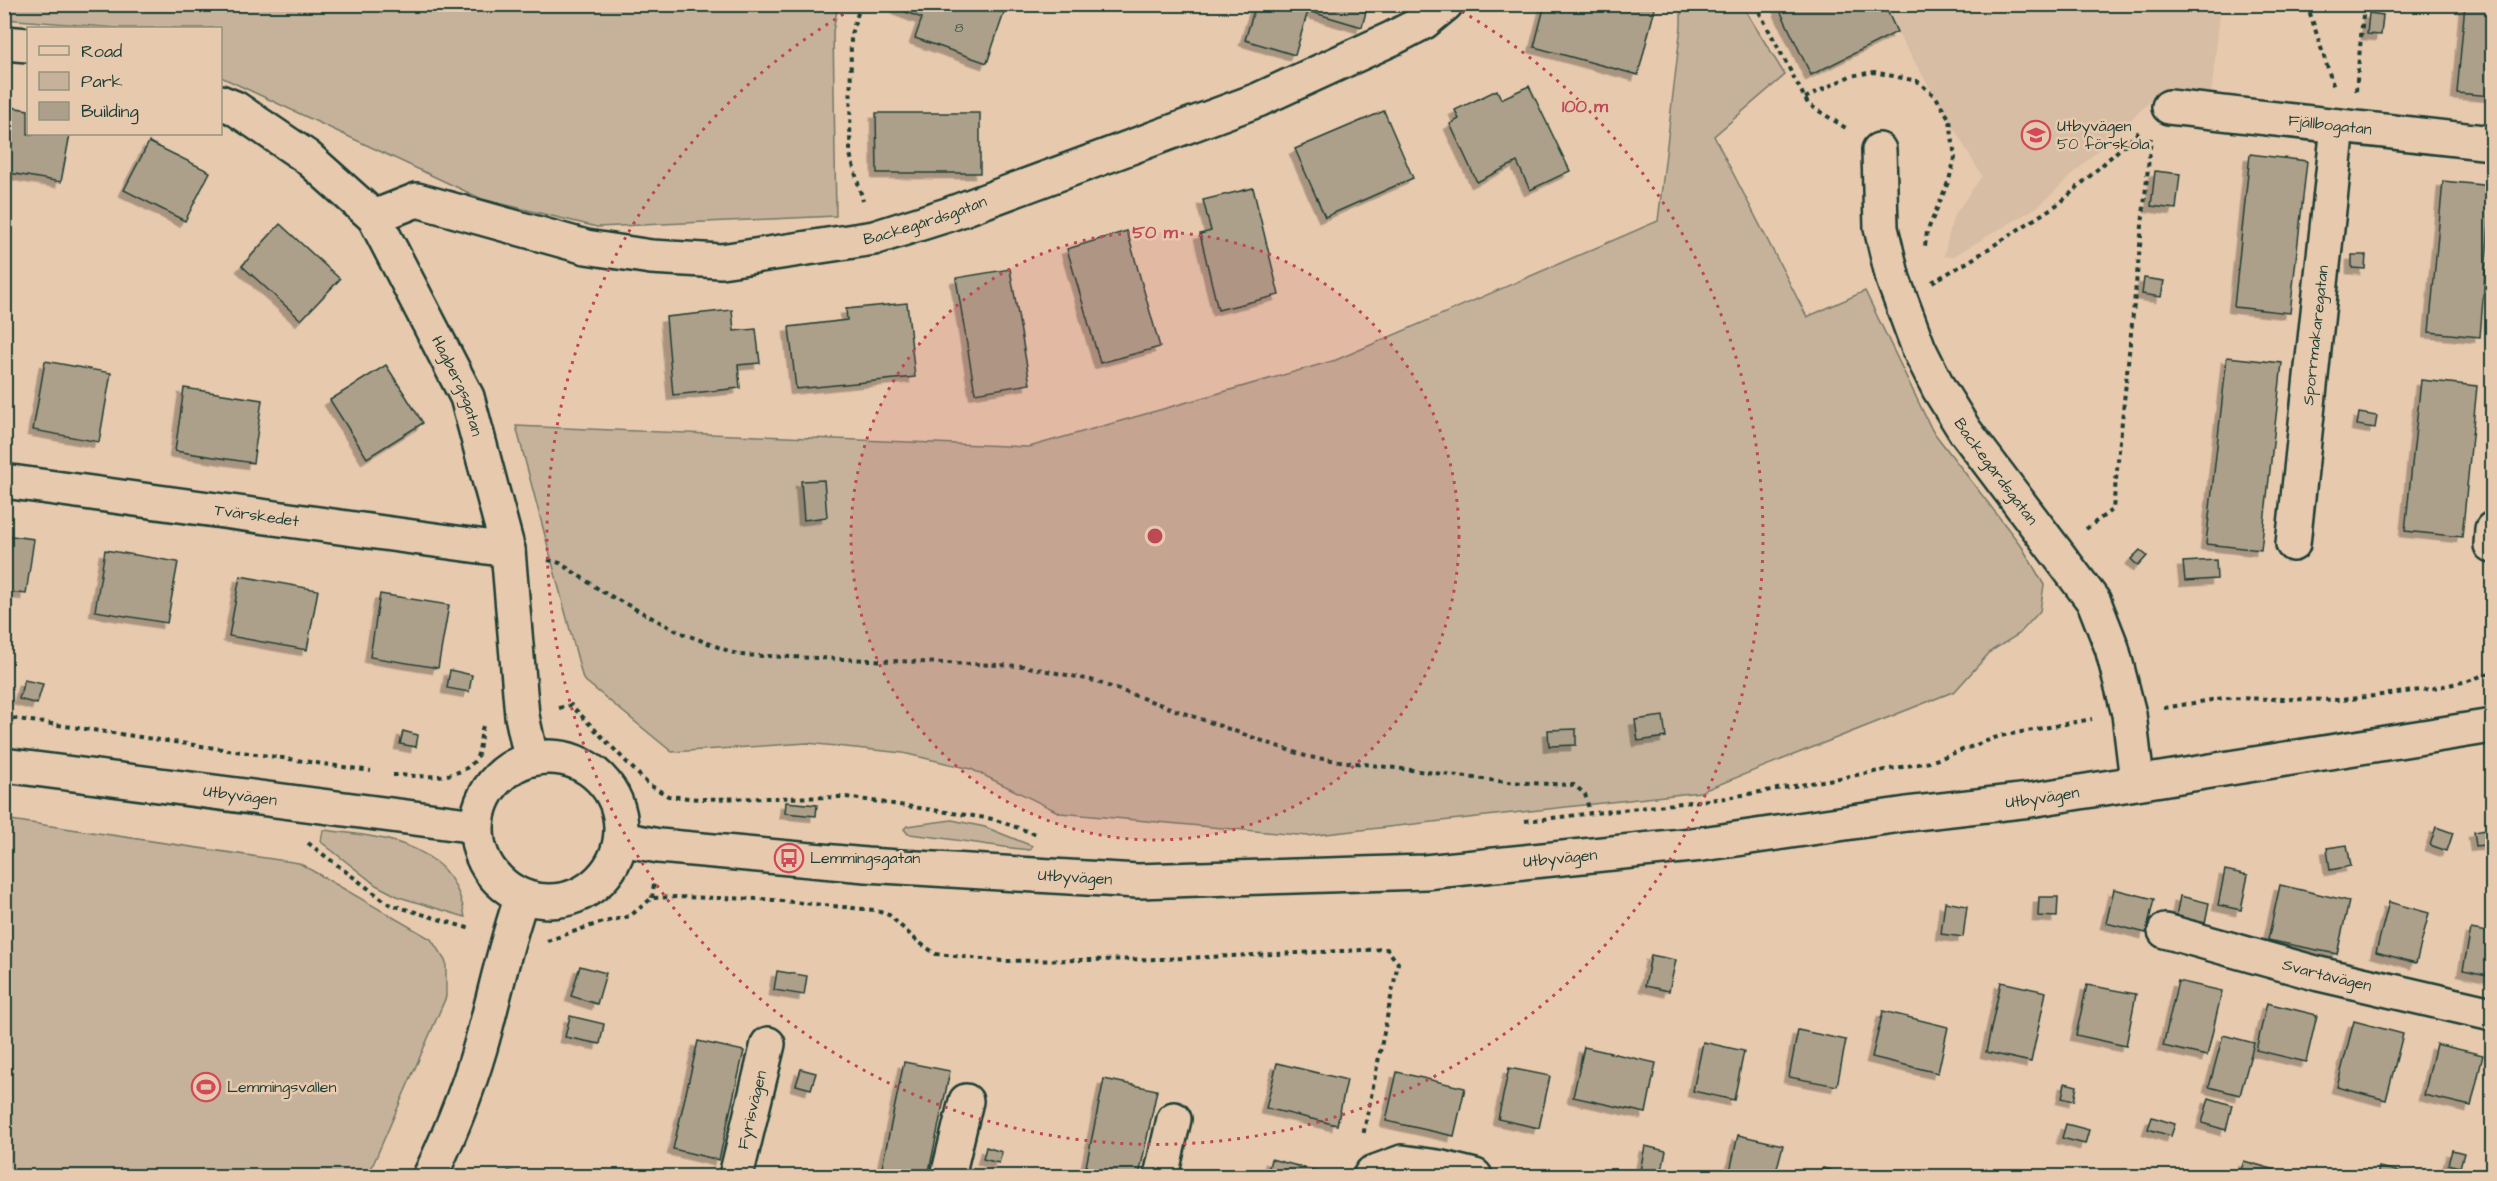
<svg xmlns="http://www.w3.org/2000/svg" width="2497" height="1181" font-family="'Architects Daughter',sans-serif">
<defs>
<filter id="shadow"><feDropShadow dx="-5.5" dy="5.5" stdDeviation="0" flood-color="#0004"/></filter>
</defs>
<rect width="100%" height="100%" fill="#e7caae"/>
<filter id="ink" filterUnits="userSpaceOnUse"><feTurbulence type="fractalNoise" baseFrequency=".0167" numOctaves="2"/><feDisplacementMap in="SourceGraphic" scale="12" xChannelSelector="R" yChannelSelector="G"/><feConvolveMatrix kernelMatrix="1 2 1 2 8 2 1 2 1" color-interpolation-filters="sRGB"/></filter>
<g filter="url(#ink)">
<path fill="#d6bda3" d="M1777,5H2221L2211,95L2159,93L2039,206L1952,257L1944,256L1953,217L1982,176L1897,32Z"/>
<g fill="#c6b29a" stroke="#727867" stroke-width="1.5">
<path d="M4,5H838L833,31L836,216L597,227L482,199L221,77L220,28H117L5,19Z"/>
<path d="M1681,5H1742L1785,75L1714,136L1807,317L1865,291L1932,430L2022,547L2044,585L2040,611L2019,634L1991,651L1955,691L1700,792L1308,836L1060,813L971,769L903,753L807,743L672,752L583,679L516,426L1029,447L1336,360L1658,221L1681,26Z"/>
<path d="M4,819L299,863L431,939L446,962V997L368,1176H5Z"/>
<path d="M952,820L985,827L1032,846L1030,850C989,846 949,838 908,834L904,829L907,826Z"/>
<path d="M323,830C384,837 454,842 465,917L399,897L376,885L321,842Z"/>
</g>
<g fill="#ada08a" stroke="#1f3d34" stroke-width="1.5" filter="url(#shadow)">
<path d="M899,4H1007L987,63L915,38L922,18L898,9Z"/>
<path d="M1256,4H1368L1362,27L1308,11L1295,55L1245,40Z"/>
<path d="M1545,4H1656L1638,75L1534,47Z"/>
<path d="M1777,4H1884L1897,32L1811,75Z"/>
<path d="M2465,4H2492V96L2457,93Z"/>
<path d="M2369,13L2383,15L2381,35L2367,34Z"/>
<path d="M1529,86L1570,171L1530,190L1517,162L1477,182L1450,124L1459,119L1455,110L1497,90L1501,99Z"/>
<path d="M5,106L28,110V134H70L61,182L4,172Z"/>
<path d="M1384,111L1413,178L1325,217L1295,149Z"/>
<path d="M876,113H980V173H877Z"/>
<path d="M149,142L210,172L185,221L124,190Z"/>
<path d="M2250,154L2307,161L2290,313L2234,307Z"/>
<path d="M2155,171L2180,174L2176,209L2151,206Z"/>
<path d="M2443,181L2492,186L2480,337L2429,332Z"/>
<path d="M1253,188L1279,295L1218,310L1200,234L1211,231L1203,200Z"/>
<path d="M280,224L340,279L301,320L242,266Z"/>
<path d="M1127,231L1160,347L1100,363L1067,249Z"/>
<path d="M2352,255H2366L2365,269L2352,268Z"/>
<path d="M1010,269L1030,384L975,393L956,278Z"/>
<path d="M2144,278L2164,281L2161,297L2142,294Z"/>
<path d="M907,303L915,377L796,389L789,327L847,320L846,309Z"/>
<path d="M732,310L734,331L756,329L760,363L738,365L740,388L673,395L666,317Z"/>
<path d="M2227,357L2282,363L2261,550L2206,544Z"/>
<path d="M45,361L111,373L99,442L33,430Z"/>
<path d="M386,365L423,423L367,458L330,400Z"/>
<path d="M2421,380L2477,386L2462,537L2405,531Z"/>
<path d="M184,388L262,400L253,463L175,451Z"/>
<path d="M2359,413L2377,416L2375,428L2357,425Z"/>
<path d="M824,480L827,517L804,520L801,481Z"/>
<path d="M4,535L34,539L26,594L4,591Z"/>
<path d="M105,550L178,562L167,623L95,611Z"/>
<path d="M2140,550L2147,556L2138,566L2131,559Z"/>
<path d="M2216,560L2217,579L2185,581L2183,562Z"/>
<path d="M240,576L318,590L307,650L229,636Z"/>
<path d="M380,594L449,605L438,668L370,657Z"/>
<path d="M450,670L472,675L469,692L447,688Z"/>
<path d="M24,680L43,684L37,704L19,699Z"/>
<path d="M1663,716L1666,737L1638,741L1635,720Z"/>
<path d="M1576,729V745L1549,746L1548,730Z"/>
<path d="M403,731L418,735L416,747L400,744Z"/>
<path d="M786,802L817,805L816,816L785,813Z"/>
<path d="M2436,827L2453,833L2447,851L2430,845Z"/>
<path d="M2492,829V844L2476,846L2474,832Z"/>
<path d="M2347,845L2351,866L2330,870L2327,848Z"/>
<path d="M2225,870L2248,875L2241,910L2218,905Z"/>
<path d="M2280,885L2349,901L2337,954L2268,940Z"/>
<path d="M2114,889L2154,899L2146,933L2106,923Z"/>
<path d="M2180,896L2209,903L2205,923L2176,916Z"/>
<path d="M2039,897H2058L2057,917L2038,916Z"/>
<path d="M1945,902L1967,906L1963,937L1941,934Z"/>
<path d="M2389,902L2429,913L2416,963L2376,952Z"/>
<path d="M2471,929L2492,933V976L2463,970Z"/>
<path d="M1651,955L1676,960L1669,991L1645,986Z"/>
<path d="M580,966L606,973L597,1004L571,996Z"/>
<path d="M777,971L807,976L804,995L774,990Z"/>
<path d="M2178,981L2222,991L2207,1056L2163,1046Z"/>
<path d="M2001,982L2046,992L2031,1062L1986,1052Z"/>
<path d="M2087,985L2136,994L2126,1046L2076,1035Z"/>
<path d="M2267,1003L2317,1015L2306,1062L2256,1050Z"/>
<path d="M1883,1011L1948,1027L1938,1073L1872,1057Z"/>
<path d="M570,1016L604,1024L600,1044L565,1037Z"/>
<path d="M2354,1021L2403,1034L2386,1100L2337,1087Z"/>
<path d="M1798,1030L1846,1040L1837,1086L1789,1077Z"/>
<path d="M2223,1035L2254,1043L2240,1095L2209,1087Z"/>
<path d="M698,1041L744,1051L719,1160L673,1149Z"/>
<path d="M1703,1042L1744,1051L1734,1100L1693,1091Z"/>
<path d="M2436,1044L2483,1055L2471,1106L2424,1095Z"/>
<path d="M1584,1047L1656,1063L1646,1113L1573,1097Z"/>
<path d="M904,1062L950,1071L928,1176H903L881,1172Z"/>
<path d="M1277,1063L1347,1080L1337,1125L1266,1108Z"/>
<path d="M1509,1068L1550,1076L1539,1128L1498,1119Z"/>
<path d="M801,1069L816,1073L811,1089L796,1085Z"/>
<path d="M1397,1072L1465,1088L1454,1136L1386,1121Z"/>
<path d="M1104,1079L1157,1090L1139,1176H1084Z"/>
<path d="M2065,1083L2077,1086L2074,1101L2062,1098Z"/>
<path d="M2209,1098L2232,1105L2226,1130L2202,1123Z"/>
<path d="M2152,1117L2175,1124L2171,1136L2148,1129Z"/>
<path d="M2066,1124L2089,1130L2085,1144L2062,1138Z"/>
<path d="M1738,1135L1783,1145L1775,1176H1729Z"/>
<path d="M1645,1146L1666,1151L1661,1176H1639Z"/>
<path d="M986,1147L1002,1152L999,1163L983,1159Z"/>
<path d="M2452,1150L2464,1153L2460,1167L2448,1164Z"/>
<path d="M1271,1159L1325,1173L1324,1176H1267Z"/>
<path d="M2244,1161L2276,1170L2274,1176H2239Z"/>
<path d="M2379,1167L2405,1173L2404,1176H2377Z"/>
<path d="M1823,1168L1843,1174L1842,1176H1821Z"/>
<path d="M508,1171L531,1176H506Z"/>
</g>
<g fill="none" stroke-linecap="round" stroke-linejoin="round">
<g stroke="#1f3d34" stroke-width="38">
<g id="minor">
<path d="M4,43L28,45"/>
<path id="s1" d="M220,102L235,108L307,157L374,217L467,397L508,550L522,716L531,758"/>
<path id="s2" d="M2169,107L2492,143"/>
<path id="s3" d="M1879,150L1881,228L1893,279L1919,349L1939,389L1965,431L2094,602L2112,648L2129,714L2137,781"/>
<path id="s4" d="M374,217L417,200L586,247L651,257L721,261L874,238L947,215L1258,100L1393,38L1424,22L1446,4"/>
<path id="s5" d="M4,481L508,550"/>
<path id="s6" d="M2293,544L2338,126"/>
<path d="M2491,545L2492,529"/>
<circle cx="549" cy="829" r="72"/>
<path id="s7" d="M4,765L476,826"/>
<path id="s8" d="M621,839L659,846L866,865L1138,881L1425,872L1702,844L1907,814L2030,800L2492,726"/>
<path id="s9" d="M2165,931L2319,974L2492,1014"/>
<path d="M430,1176C452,1130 472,1080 485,1030C497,985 506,941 522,897"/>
<path id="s10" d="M736,1176L768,1044"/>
<path d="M948,1176L966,1101"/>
<path d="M1161,1176L1174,1119"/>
<path d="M1370,1176L1372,1173L1402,1162L1438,1167L1475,1176"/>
</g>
</g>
<g stroke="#1f3d34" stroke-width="4" stroke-dasharray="4.5 4.5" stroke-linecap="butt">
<path d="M861,4L851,34L850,154L863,201"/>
<path d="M1755,4L1808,104L1849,130"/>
<path d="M2307,4L2334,88"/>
<path d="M2356,91L2364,4"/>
<path d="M1805,98L1850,76L1874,72L1917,81L1936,97L1950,120L1955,158L1949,180L1927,232L1925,246"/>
<path d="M1932,282L1968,262L2061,202L2141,130"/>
<path d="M2086,529L2113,509L2151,138"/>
<path d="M548,560L560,563L603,592L679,632L739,655L1023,666L1091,680L1308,757L1506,782L1574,785L1585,794L1590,813"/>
<path d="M559,708L571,705L648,784L668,796L699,799L846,797L993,819L1038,835"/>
<path d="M2164,708L2223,698L2342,700L2429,689L2468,681L2492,672"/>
<path d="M4,717L371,771"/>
<path d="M393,775C417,775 458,783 475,760C482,751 479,733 484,724"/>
<path d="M1525,821L1726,798L1930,762L2000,736L2092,719"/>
<path d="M308,843L389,904L471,929"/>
<path d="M652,898L654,884"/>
<path d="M547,941L596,924L630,916L652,898L675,897L762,899L874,910L889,915L917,941L936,954L1002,961L1163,959L1387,949L1398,963L1363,1136"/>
</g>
<use href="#minor" stroke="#e7caae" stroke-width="33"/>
</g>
</g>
<circle cx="1155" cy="536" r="304" fill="#bf4857" fill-opacity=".12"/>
<g fill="none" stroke="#bf4857" stroke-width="3" stroke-dasharray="3 6">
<circle cx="1155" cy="536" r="304"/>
<path d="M1454 7A608 608 0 1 1 856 7"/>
</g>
<defs>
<g id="school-ring" transform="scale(1.5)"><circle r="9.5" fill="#e7caae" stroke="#d1495b" stroke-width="1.5"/><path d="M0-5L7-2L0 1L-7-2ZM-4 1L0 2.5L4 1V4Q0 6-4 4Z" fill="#d1495b"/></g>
<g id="bus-ring" transform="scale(1.5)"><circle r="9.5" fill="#e7caae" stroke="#d1495b" stroke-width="1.5"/><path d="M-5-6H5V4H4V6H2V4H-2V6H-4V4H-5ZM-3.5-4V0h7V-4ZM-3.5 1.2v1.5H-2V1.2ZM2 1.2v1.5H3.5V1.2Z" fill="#d1495b"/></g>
<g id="stadium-ring" transform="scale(1.5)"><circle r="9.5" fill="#e7caae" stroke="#d1495b" stroke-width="1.5"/><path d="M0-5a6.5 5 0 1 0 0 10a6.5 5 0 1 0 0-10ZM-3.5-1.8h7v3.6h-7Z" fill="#d1495b"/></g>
</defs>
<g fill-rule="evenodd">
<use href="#school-ring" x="2036" y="135"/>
<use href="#bus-ring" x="789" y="858"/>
<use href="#stadium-ring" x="206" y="1087"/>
</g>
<g text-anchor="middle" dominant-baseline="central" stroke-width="5" stroke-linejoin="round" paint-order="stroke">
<g font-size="14" fill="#42564a">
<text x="959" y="28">8</text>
</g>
<g font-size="16" fill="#1f3d34" stroke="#e7caae">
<text stroke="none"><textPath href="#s2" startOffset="162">Fjällbogatan</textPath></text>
<text stroke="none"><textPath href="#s4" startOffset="566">Backegårdsgatan</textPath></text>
<text stroke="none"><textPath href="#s6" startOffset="210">Sporrmakaregatan</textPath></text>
<text stroke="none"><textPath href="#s1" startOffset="382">Hagbergsgatan</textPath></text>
<text stroke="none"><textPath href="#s3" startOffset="350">Backegårdsgatan</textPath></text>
<text stroke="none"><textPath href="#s5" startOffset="255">Tvärskedet</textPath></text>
<text stroke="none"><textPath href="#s7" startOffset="238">Utbyvägen</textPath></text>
<text stroke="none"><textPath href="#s8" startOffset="1428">Utbyvägen</textPath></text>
<text stroke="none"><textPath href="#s8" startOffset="942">Utbyvägen</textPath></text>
<text stroke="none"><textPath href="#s8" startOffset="456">Utbyvägen</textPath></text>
<text stroke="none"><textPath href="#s9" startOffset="168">Svartåvägen</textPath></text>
<text stroke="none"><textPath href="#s10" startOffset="68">Fyrisvägen</textPath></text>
</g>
<g font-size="16" fill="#1f3d34" stroke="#e7caae" text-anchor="start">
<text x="2057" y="126">Utbyvägen<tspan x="2057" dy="18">50 förskola</tspan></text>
<text x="810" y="858">Lemmingsgatan</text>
<text x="227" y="1087">Lemmingsvallen</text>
</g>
</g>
<circle cx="1155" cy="536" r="9" fill="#bf4857" stroke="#e7caae" stroke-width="3"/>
<g font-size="18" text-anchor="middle" font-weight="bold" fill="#bf4857" stroke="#e7caae" stroke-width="5" stroke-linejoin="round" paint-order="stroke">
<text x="1585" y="112">100 m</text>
<text x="1155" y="238">50 m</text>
</g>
<rect width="2497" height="1181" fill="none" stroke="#e7caae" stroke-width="24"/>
<rect x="12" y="12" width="2473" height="1157" fill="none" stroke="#1f3d34" stroke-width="2" filter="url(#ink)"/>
<rect x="27" y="27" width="195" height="108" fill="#e7caae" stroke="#97927d" stroke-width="1.5"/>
<rect x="39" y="46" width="30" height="9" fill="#e7caae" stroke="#97927d" stroke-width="1.5"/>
<text x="81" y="57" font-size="18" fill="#1f3d34">Road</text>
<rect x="39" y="72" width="30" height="18" fill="#c6b29a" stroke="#97927d" stroke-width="1.5"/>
<text x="81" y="87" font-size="18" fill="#1f3d34">Park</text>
<rect x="39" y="102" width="30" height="18" fill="#ada08a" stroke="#97927d" stroke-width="1.5"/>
<text x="81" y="117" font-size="18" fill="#1f3d34">Building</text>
</svg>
